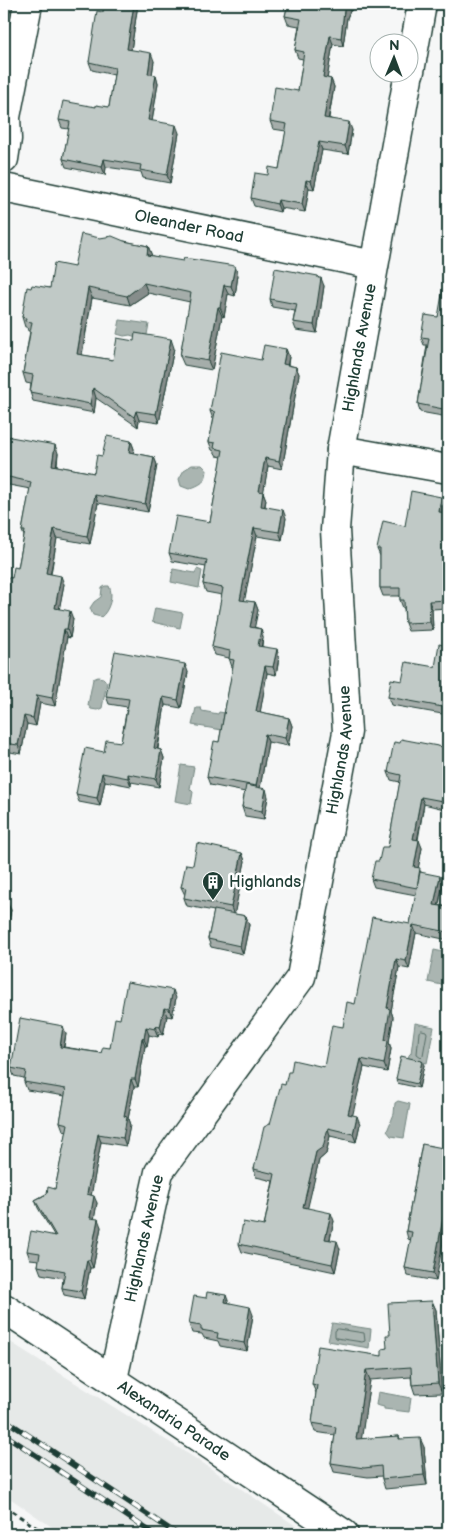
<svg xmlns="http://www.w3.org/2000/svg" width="452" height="1538" font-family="'Balsamiq Sans',sans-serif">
<rect width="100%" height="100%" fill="#f6f7f7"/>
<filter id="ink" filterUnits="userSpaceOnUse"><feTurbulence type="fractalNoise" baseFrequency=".02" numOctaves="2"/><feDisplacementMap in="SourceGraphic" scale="10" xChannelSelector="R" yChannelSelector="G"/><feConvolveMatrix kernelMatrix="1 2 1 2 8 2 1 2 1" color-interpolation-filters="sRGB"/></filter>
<g filter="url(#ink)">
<path fill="#e6e9e8" d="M4,1338L201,1462L308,1534H62L4,1494Z"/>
<g fill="#aab5b1" stroke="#72857f">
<path d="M120,320L149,324L146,340L130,335L124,336L117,334Z"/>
<path d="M192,465H202L207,470C206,483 201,484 189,489L181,486L179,479L184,470Z"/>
<path d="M173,569L195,573L197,569L202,571L199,588L171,582Z"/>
<path d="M105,586H109C114,595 109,611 101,617L93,615L90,608L94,602L101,597L102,588Z"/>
<path d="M155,608L183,613L180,628L152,622Z"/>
<path d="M98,677L103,678L107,682L102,708L97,710L91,709L88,705L93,679Z"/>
<path d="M196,708H201L202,711L218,714L219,712L225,713L222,730L192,725Z"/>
<path d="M181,765L194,767L190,789L193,792L191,804L175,801Z"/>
<path d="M434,950L448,953L442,985L428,982Z"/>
<path d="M415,1023L434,1027L427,1063L408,1059L409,1055L411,1053Z"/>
<path d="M398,1101L410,1104L404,1138L391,1136L387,1131L394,1114L395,1103Z"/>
<path d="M332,1323L371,1329L369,1348L328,1341Z"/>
<path d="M378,1392L411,1398L409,1412L384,1409V1407L376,1405Z"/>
</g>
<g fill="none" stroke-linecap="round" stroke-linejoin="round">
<g stroke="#576d66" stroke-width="1">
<path d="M422,1030L426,1031L427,1033L423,1055L421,1057L417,1054L419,1032Z"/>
<path d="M338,1329L364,1333L365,1341L362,1342L336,1338L335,1336V1331Z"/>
</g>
<g stroke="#1f3d34" stroke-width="31">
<g id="minor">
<path d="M410,71L422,4"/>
<path id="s1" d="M4,188L374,265"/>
<path d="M341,450L448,469"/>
<path id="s2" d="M4,1308L344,1534"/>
<path id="s3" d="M113,1379L159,1172L301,977L347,732L335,530L341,450L409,72"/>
</g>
</g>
<g stroke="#1f3d34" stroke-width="31">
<path id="major" d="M4,159L7,139L6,117L28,4"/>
</g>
<path stroke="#1f3d34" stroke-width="3" stroke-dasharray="5 4" stroke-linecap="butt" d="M4,1506L46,1534"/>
<use href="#minor" stroke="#fff" stroke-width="28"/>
<use href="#major" stroke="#fff" stroke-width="28"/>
<g stroke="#1f3d34" stroke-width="5.5">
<g id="rail">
<path d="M4,1419L177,1534"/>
<path d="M4,1434L154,1534"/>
</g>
</g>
<use href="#rail" stroke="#fff" stroke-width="4" stroke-dasharray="11" stroke-linecap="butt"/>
</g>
<g fill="#a5adaa" stroke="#1f3d34">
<path d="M104,4H138L131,50L154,61L152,75H156L158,83L152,121L179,133L170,183L143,178L141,172L106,167L105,175L66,167L63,159L69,129L62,128L59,120L96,107H109L114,75L92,70L89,62L103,12Z"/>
<path d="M148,4H167L166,8Z"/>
<path d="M288,4H353L351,11H350L347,18L343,46L333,44L327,78L331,79L334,87L329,118L352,130L348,154L322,150L314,189L309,188L305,212L281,208L280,212L254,206L251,198L268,175L279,169L286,131L273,129L270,121L298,91L303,59L298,58L295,50L299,26L288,24L285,16Z"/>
<path d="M124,241L148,246L152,256L238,275L235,296L228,294L224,317L222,316L212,370L184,365L180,356L190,302L148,293L130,305L92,298L82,355L113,360L134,341L174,348L159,423L139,420L138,427L96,398L94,413L33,401L30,392L31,384L26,383L23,373L30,331H28L27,327H25L22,317L31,288H50L74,267Z"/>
<path d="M319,278L324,286L317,333L296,330L293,322L295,311L272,307L270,299Z"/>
<path d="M448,290V417L420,412L418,404L427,345H424L421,337L438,317Z"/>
<path d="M286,349L289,357L288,365L296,367L299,374L282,469L268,466L263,492L266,500L265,506L286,518L282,540L257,536L244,601L255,602L258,610L254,627L261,629L263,637L262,646L279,657L276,675L267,673L260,712L289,718L292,726L288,746L268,742L260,788L268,797L264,819L245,816L242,807L245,792L210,785L207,777L219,742L233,667H232L229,658L215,655L212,647L222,595L206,592L203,584L206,567L172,561L169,553L210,522L222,457L217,456L214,451L212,450L209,442L214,420L213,419L210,411L261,360Z"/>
<path d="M131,441L134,449L133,453L154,457L157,465L148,512L98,503L90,544L57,538L51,574L64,584L59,609L73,619L70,638L67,637L55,706L40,703L36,726L27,724L21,754L5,751L4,758V621L7,603L4,602V577L12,578L18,568L24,536L22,531L30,489L4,484V442L58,453L57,466L94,473L102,456Z"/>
<path d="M444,505L443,512L448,513V608L432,609L433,630L408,631L405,623L404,608H403L400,600V596H383L380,588V556L377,549L405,526Z"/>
<path d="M448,646V715L391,705L388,697L435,667Z"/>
<path d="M188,672L181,708L165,705L158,749L161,750L164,758L159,787L131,782V786L105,781L100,806L79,802L76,794L104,752L121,742L127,707L109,704L106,696Z"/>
<path d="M400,743L443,747L448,745V810L424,804L418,840L422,848L418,868L422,873L443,884L439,905L448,907V940L416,933L409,969L399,967L391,1011L393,1017L389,1042L391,1049L387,1072L364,1067L352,1115L360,1124L356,1142L330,1136L326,1154L319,1160L307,1208L334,1221L330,1240L340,1249L335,1272L242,1252L239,1244L264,1226L273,1181L256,1177L254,1169L285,1085L291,1072L324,1067L355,1004L410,924L416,895L374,887L371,879L379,861L388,847L400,782L391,780L388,772Z"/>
<path d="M242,853L245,861L234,914L246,916L249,925L243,954L211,947L208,939L214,911L187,906L184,898L185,895L181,887L193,865Z"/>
<path d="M4,901L11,910L7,930H4Z"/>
<path d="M176,998L172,1017L167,1016L163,1035L159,1034L158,1037L149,1035L147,1046H145L138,1087H134L128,1119L130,1125L126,1146L101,1142L91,1195L97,1203L94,1218L101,1227L93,1268H90L84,1299L64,1295L62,1288L63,1278L41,1274L38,1266L39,1260L30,1259L27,1251L54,1235L38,1208L35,1200L55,1189L67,1131L63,1130L60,1122L65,1096L27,1090L24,1082V1078L14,1076L11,1068L66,1034L64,1047L101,1053L110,1048L120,1019Z"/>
<path d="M424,1065L419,1088L397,1083L396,1079Z"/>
<path d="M422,1144L436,1281L408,1276L405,1268L411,1240L408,1239L406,1231Z"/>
<path d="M432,1301L436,1310L442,1393L415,1394L412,1385L411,1377L370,1380L361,1439L399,1436L400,1439L424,1447L427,1485L385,1489L382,1479V1476L368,1477L334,1472L331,1463L335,1435L315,1432L312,1423L316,1393L312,1384L382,1356L387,1348L390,1335Z"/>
<path d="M229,1303L253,1315L247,1351L220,1346L218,1341L204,1338L202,1334L192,1333L189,1324Z"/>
</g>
<g fill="#868d8b" stroke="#1f3d34">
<path d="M134,4H138L130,57L127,49Z"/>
<path d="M346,4H347L350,11L347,18L343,46L341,38L344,10Z"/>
<path d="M349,4H353L351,11Z"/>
<path d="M330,36L333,44L326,85L323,77Z"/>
<path d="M151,53L154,61L151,82L148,74Z"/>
<path d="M156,75L158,83L151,128L148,120Z"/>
<path d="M331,79L334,87L327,126L324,118Z"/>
<path d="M349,122L352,130L348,154L345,146Z"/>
<path d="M176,125L179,133L170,183L167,175Z"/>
<path d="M319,142L322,150L314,189L311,181Z"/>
<path d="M104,159L106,167L105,175L102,167Z"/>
<path d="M306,180L309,188L305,212L302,204Z"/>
<path d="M278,200L281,208L280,212L277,204Z"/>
<path d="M148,246L152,256L147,255Z"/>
<path d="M235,266L238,275L235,296L231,286Z"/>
<path d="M318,276L320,283L321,278L324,286L317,333L314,325Z"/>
<path d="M144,283L148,293L130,305L127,296Z"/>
<path d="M224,285L228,294L224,317L220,307Z"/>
<path d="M88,288L92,298L80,363L77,354Z"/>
<path d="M218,307L222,316L212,370L208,361Z"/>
<path d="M171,339L174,348L159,423L156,414Z"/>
<path d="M286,349L289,357L286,372L283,364Z"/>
<path d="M296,367L299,374L282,469L279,461Z"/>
<path d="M93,388L96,398L94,413L90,404Z"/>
<path d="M136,411L139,420L138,427L134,417Z"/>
<path d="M131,441L134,449L132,460L129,452Z"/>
<path d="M55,445L58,453L55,474L52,465Z"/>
<path d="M154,457L157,465L148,512L145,504Z"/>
<path d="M265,458L268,466L263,495V492L266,500L263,514L261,506L259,491Z"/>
<path d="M95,495L98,503L90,544L87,536Z"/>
<path d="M441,497L444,505L442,520L439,512Z"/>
<path d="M283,510L286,518L282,540L279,532Z"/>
<path d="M254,528L257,536L243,608L240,600Z"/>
<path d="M54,529L57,538L49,582L46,573Z"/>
<path d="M61,576L64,584L58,616L55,608Z"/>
<path d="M429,601L432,609L433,630L430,622Z"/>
<path d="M255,602L258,610L253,635L250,627Z"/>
<path d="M70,611L73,619L70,638L67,629Z"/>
<path d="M64,629L67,637L55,706L52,698Z"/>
<path d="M261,629L263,637L260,654L258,646Z"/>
<path d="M277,649L279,657L276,675L273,667Z"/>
<path d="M185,664L188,672L181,708L178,700Z"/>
<path d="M265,666L267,673L259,719L256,711Z"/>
<path d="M37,695L40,703L36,726L33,718Z"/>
<path d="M163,697L165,705L156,757L154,748Z"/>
<path d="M24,716L27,724L21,754L18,745Z"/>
<path d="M289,718L292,726L288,746L285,738Z"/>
<path d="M265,734L268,742L259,794L256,786Z"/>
<path d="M161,750L164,758L159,787L156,779Z"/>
<path d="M102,773L105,781L100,806L97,798Z"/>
<path d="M128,774L131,782V786L128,778Z"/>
<path d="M266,789L268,797L264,819L262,811Z"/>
<path d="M421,797L424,804L416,847L413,839Z"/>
<path d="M419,840L422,848L417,875L414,867Z"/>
<path d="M242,853L245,861L234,916L231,907Z"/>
<path d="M440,876L443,884L437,912L434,905Z"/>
<path d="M7,902L11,910L7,930L4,921Z"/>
<path d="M246,916L249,925L243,954L240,946Z"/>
<path d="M413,925L416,933L409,969L406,961Z"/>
<path d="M396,959L399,967L391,1011L393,1017L389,1042L391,1049L387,1072L384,1064L385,1040L387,1008Z"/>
<path d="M173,990L176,998L172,1017L169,1009Z"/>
<path d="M164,1008L167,1016L163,1035L160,1027Z"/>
<path d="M63,1026L66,1034L62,1055L60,1047Z"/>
<path d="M156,1026L159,1034L158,1037L155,1029Z"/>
<path d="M146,1027L149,1035L147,1046L144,1039Z"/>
<path d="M142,1038L145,1046L138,1087L135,1079Z"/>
<path d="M361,1059L364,1067L351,1122L348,1114Z"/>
<path d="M422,1061L424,1065L419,1088L417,1084Z"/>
<path d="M131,1079L134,1087L128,1119L130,1125L126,1146L123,1138L124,1116Z"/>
<path d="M357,1116L360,1124L356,1142L353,1134Z"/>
<path d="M328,1128L330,1136L326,1154L319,1160L306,1215L303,1207L316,1152Z"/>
<path d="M98,1134L101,1142L90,1202L87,1194Z"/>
<path d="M448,1190V1214L436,1281L433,1273Z"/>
<path d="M94,1196L97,1203L93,1226L90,1218Z"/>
<path d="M331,1213L334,1221L328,1247L325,1239Z"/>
<path d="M98,1219L101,1227L93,1268L90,1260Z"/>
<path d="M337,1241L340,1249L335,1272L332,1264Z"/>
<path d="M87,1260L90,1268L84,1299L81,1291Z"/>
<path d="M226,1295L229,1303L225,1302Z"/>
<path d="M432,1301L436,1310L442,1393L438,1383Z"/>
<path d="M250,1307L253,1315L247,1351L244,1343Z"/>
<path d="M366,1370L370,1380L360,1449L356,1439Z"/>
<path d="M420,1438L424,1447L427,1485L424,1475Z"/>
</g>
<g fill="#c0c9c6" stroke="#1f3d34">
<path d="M104,4H134L127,49L151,53L148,74L156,75L148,120L176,125L167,175L140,170L141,165L104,159L102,167L63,159L70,122L59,120L63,101L96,107V105L109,107L115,68L89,62L97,11L103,12Z"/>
<path d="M288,4H346L344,10L341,38L330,36L323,77L331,79L324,118L349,122L345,146L319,142L311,181L306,180L302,204L278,200L277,204L251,198L255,173L268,175L269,167L279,169L287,124L270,121L275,87L298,91L304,52L295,50L301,19L285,16Z"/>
<path d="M81,234L100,238L112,236L124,241L148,246L147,255L183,261L184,258L235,266L231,286L224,285L220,307H218L208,361L180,356L191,293L144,283L127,296L88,288L77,354L113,360L117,338L134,341L135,333L171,339L156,414L136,411L134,417L93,388L90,404L30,392L33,375L23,373L32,322L25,321L26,318L22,317L27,287L31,288L32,285L50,288L54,263L74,267Z"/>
<path d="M275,268L318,276V278H321L314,325L293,322L297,304L270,299Z"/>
<path d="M443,289L448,290V410L418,404L429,338L421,337L425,315L438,317Z"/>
<path d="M264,345L286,349L283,364L296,367L279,461L265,458L259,491L263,492L261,506L283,510L279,532L254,528L240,600L255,602L250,627L261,629L258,646L277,649L273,667L265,666L256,711L289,718L285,738L265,734L256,786L207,777L214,741L219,742L234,660L229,659L230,651L212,647L223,588L203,584L207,560L169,553L176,516L210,522L223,450L214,448L215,443L209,442L215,412L210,411L221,352L261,360Z"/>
<path d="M5,436L55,445L52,465L94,473L97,455L102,456L107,436L131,441L129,452L154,457L145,504L95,495L87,536L54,529L46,573L61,576L55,608L70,611L67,629H64L52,698L37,695L33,718L24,716L18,745L4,743V621L8,595L4,594V577L12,578L14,567L18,568L25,531H22L31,482L4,476V442Z"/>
<path d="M411,491L441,497L439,512L448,513V600L429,601L430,622L405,623L404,600H400V588H380V549H377L383,521L405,526Z"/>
<path d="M439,644L448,646V708L388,697L391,679L402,681L406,662L435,667Z"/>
<path d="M115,651L185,664L178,700L163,697L154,748L161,750L156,779L128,774V778L102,773L97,798L76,794L85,748L104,752L106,740L121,742L129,699L106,696Z"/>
<path d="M401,739L443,747L444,744L448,745V802L421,797L413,839L419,840L414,867L420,868L417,888L371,879L375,861H379L382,847H388L401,775L388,772L394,742L400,743Z"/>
<path d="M246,785L266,789L262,811L242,807Z"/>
<path d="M197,843L242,853L231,907L184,898L186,888L181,887L186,864L193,865Z"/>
<path d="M420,872L440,876L434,905L448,907V932L413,925L406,961L396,959L387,1008L390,1009L385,1040L388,1041L384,1064L361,1059L348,1114L357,1116L353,1134L328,1128L323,1147L316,1152L303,1207L331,1213L325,1239L337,1241L332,1264L239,1244L243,1222L264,1226L275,1174L254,1169L264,1127L270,1124L281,1084L285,1085L288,1072H291L293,1060L324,1067L332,1025L343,1027L347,1002L355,1004L372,917L410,924Z"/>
<path d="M4,901L7,902L4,921Z"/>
<path d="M214,910L246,916L240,946L208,939Z"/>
<path d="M127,982L173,990L169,1009L164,1008L160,1027L156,1026L155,1029L146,1027L144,1039L142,1038L135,1079H131L124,1116L127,1117L123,1138L98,1134L87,1194L94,1196L90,1218L98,1219L90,1260H87L81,1291L62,1288L65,1271L38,1266L40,1253L27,1251L31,1231L56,1236L35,1200L47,1194L48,1187L55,1189L68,1124L60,1122L66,1089L24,1082L26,1071L11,1068L20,1018L63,1026L60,1047L101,1053L103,1047L110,1048L115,1018L120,1019Z"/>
<path d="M401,1056L422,1061L417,1084L396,1079Z"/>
<path d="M422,1144L448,1149V1190L433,1273L405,1268L412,1232L406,1231Z"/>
<path d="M207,1292L226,1295L225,1302L250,1307L244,1343L217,1338L218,1333L201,1330V1326L189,1324L194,1296L206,1298Z"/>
<path d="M432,1301L438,1383L412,1385L411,1367L366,1370L356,1439L399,1436V1439L420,1438L424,1475L382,1479L381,1466L364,1468L331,1463L336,1427L312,1423L317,1385L312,1384L318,1346L382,1356V1349L387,1348L386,1335H390L388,1303Z"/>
</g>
</g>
<defs>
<g id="building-pin" transform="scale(1.125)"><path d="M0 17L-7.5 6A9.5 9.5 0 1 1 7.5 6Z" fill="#1f3d34" stroke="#fff"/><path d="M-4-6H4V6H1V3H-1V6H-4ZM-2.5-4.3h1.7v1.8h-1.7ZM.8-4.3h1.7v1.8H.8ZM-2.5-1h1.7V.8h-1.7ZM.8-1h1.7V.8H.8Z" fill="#fff"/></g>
</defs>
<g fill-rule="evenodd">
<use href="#building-pin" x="213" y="882"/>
</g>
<g text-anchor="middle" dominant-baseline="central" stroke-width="5" stroke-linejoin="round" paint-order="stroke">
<g font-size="16" fill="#1f3d34" stroke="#fff">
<text stroke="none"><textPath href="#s1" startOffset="189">Oleander Road</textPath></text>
<text stroke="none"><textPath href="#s3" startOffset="1089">Highlands Avenue</textPath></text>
<text stroke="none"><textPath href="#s3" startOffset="684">Highlands Avenue</textPath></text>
<text stroke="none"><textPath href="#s3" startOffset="144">Highlands Avenue</textPath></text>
<text stroke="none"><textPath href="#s2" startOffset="204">Alexandria Parade</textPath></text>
</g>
<g font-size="16" fill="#1f3d34" stroke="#fff" text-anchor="start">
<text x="229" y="882">Highlands</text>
</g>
</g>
<rect width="452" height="1538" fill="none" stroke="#fff" stroke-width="20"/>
<rect x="10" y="10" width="432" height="1518" fill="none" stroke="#1f3d34" stroke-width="2" filter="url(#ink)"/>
<g transform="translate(394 58) rotate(1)"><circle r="24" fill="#ffffff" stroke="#a5b1ae"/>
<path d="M0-4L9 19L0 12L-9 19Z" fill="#1f3d34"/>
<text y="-8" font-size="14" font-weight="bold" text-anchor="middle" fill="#1f3d34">N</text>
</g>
</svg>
